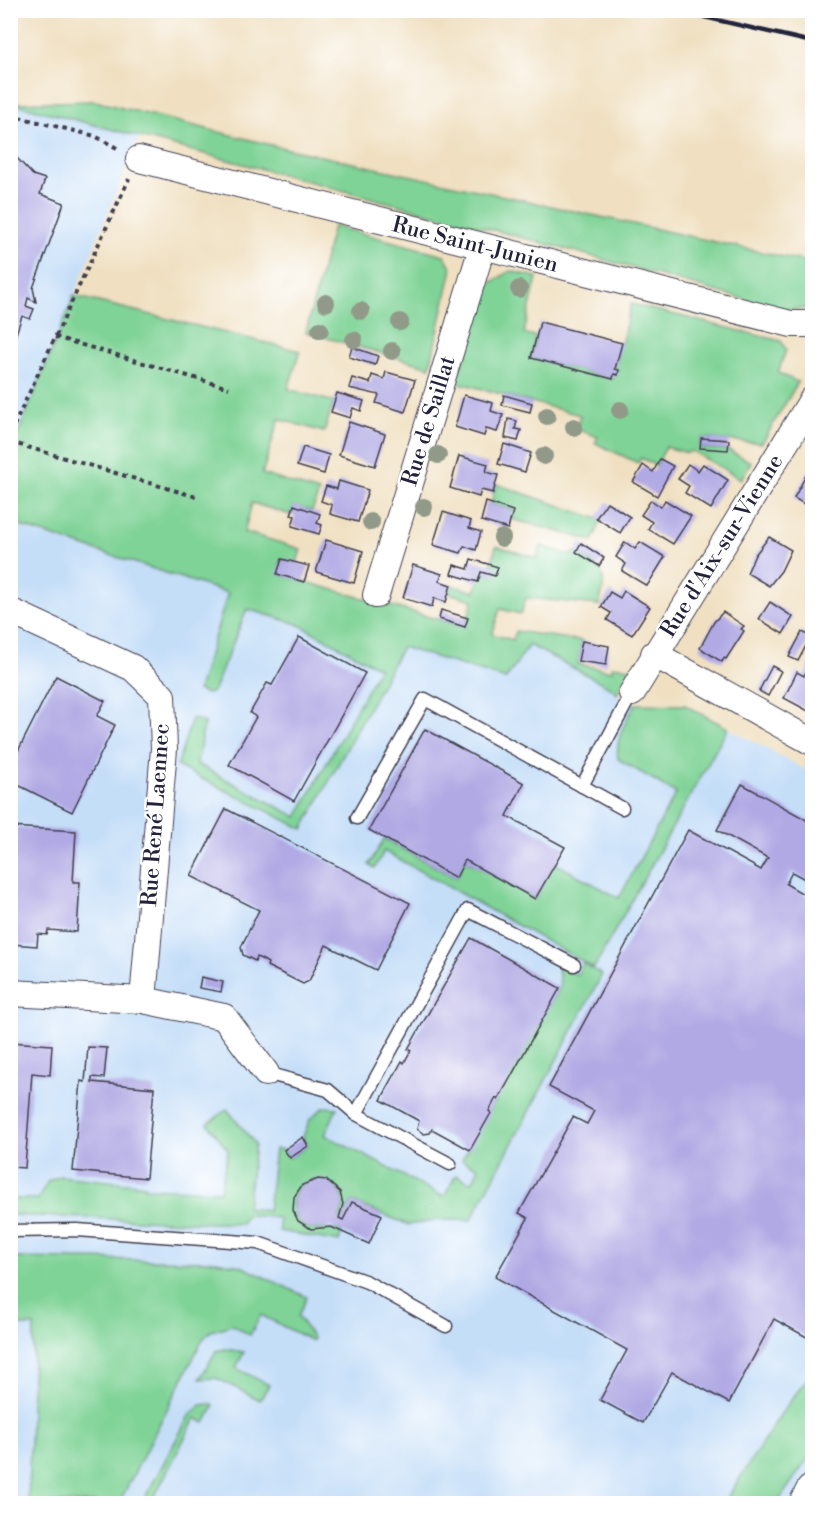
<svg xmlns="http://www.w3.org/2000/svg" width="823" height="1514" font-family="'Libre Bodoni',serif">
<rect width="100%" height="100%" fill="#fff"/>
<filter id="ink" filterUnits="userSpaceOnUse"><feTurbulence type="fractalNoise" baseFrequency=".0167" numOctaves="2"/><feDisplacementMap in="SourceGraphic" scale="12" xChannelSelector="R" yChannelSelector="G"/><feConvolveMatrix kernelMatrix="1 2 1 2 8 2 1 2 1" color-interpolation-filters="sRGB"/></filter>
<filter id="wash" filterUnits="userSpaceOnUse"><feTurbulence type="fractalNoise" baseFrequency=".008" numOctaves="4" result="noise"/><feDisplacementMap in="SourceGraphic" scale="24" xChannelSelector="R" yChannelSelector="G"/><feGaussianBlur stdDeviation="1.35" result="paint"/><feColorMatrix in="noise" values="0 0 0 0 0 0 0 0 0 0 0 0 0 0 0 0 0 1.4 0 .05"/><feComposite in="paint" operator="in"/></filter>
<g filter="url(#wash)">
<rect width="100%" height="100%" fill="#f0e0c1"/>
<g fill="#c5def8">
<path d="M11,103L139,136L11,451Z"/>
<path d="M10,524L303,617L528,645L612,688L617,694L635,704L685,705L812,773V1503H11Z"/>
</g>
<g fill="#7fd396" stroke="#507a68" stroke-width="1.5">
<path d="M95,101L275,146L812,263V308L782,310L573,251L11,103Z"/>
<path d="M333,226L444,255L452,268L430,367L306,332Z"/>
<path d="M510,271L537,277L524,333L536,337L531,358L613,379L619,370L615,369L631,304L781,341L786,350L778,373L798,382L762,443L701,438L700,448L728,450L751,462L741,479L692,451L687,453L666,447L656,466L641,458L638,463L595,443L598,437L577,429L580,415L456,382L489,284Z"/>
<path d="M74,296L300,351L288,389L334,402L324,432L279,419L262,474L319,492L312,511L294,506L291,515L252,503L244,532L301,549L297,563L282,559L278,574L465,627L473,600L449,593L451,585L475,592L481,572L495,576L497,567L491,565L496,546L537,558L541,546L571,555L576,552C604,569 608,572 599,605L526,598L521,614L500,609L492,634L513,640L516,631L582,641L578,664L612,671V666L631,668L617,694L612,688L529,645L506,679L402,647L303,829L177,766L192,718L204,723L197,764L297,817L379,668L298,624L247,609L213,692L207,694L198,690L228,593L11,523V451Z"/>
<path d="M496,484L596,518L601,520L593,541L511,519L513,510L491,504Z"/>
<path d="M635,704L685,705L728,728L594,968L384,851L375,868L369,865L384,839L456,878L465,860L535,899L555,863L619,898L676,793L618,759C615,738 625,723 635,704Z"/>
<path d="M583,963L602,975L471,1220H435L409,1225L352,1202L343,1220L339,1218C361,1178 293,1164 293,1204C293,1212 296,1220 302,1225C315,1234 328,1226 342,1232L339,1242L279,1231V1218L246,1215L242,1224L11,1215L10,1199H38L48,1181L60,1176L145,1185V1188L220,1191L228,1150L208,1124L227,1109L255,1144L247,1208L268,1211L275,1149L284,1150L290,1158L308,1146L303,1137L310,1119L324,1107L337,1108L325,1135L444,1197L456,1175L472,1183L479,1168L462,1160L560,988L558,965L577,975Z"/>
<path d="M11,1258L216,1261L241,1266L307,1297L298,1316L313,1338L312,1341L261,1315L250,1335L232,1325L211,1331L203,1339L119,1503H28L34,1326H15L16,1306L11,1300Z"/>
<path d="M225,1349L244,1352L236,1368L269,1385L260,1400L216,1378L200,1379L216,1351Z"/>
<path d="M812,1372V1453L777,1503H724L781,1414Z"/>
<path d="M210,1404L214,1406L205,1423L195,1418L151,1503H142L189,1416L201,1405Z"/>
</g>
<g id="blocks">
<g fill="#b0a9e4">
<path d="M15,156L33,175L45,179L40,194L64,203L33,288L36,302L28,298L26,306L34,309L30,319L22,316L11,349L10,170Z"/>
<path d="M540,322L622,343L615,369L619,370L618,375L614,374L613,379L531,358Z"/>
<path d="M352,347L378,356L375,365L349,357Z"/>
<path d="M386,372L415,380L405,412L376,403L379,395L349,388L352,378L370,383L372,375L384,379Z"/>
<path d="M337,393L364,401L361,411L353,408L350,418L331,412Z"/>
<path d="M464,395L493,403L491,411L503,415L497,432L486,429L484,436L455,427Z"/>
<path d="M504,395L532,403L530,412L502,405Z"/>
<path d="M508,419L517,421L515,429L521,430L518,441L505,438Z"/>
<path d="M349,422L385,434L375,466L339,455Z"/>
<path d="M701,438L729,440L728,450L700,448Z"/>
<path d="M504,444L531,453L525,472L498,464Z"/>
<path d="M303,447L329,455L324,474L297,466Z"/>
<path d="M459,456L488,464L486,472L498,475L493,493L481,490L479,497L450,488Z"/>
<path d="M660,459L673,466L657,496L633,482L643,465L653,472Z"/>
<path d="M688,464L698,471L703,464L728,480L711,509L685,493L689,486L678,479Z"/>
<path d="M812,464V509L794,498Z"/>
<path d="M339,481L368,490L358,522L330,514L332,505L321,501L326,486L337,489Z"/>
<path d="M651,500L661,507L665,500L691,516L673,544L648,529L652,522L641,515Z"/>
<path d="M486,502L513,511L508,529L481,521Z"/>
<path d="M607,502L630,517L620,533L596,518Z"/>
<path d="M294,505L320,514L317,523L322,525L319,534L292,526L295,516L291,515Z"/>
<path d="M443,512L471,521L469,528L481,532L476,550L464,546L461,553L433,545Z"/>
<path d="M769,537L791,550L781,571L769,586L747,573L755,555Z"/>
<path d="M326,540L363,551L354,583L316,572Z"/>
<path d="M625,542L635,549L640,542L665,557L647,586L622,571L626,564L616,557Z"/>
<path d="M581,543L604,558L599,566L576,552Z"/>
<path d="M282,559L309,566L304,582L277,574Z"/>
<path d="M471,559L498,567L495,576L481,572L478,582L451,574L454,565L468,569Z"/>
<path d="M413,565L442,574L439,581L451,585L446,602L434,598L432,607L403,598Z"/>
<path d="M624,591L650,607L632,635L607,620L611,613L601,607L610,592L620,598Z"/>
<path d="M770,602L793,617L783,634L759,619Z"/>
<path d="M441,610L468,618L465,627L439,619Z"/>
<path d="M723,612L744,626L741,629L744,631L726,659L724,658L722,662L700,648L714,622Z"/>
<path d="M802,632L811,636L798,661L789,657Z"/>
<path d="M299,637L365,673L294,801L229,765L256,717L250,713L267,683L272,685Z"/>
<path d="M582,641L609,646L606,665L578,661Z"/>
<path d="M810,664L812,666V713L784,698L797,672L804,676Z"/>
<path d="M772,666L781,671L768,696L759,691Z"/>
<path d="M56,676L105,701L97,716L115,725L72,812L10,781V767Z"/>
<path d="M425,729L524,783L507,816L565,847L535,899L465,860L456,878L369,830Z"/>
<path d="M742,784L812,823V883L792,872L786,884L812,899V1340L774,1319L729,1403L672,1372L643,1423L600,1400L627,1350L495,1277L528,1218L519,1213L573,1117L587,1124L594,1111L549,1087L688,830L761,870L768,858L717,830Z"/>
<path d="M226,809L410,903L376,970L326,945L309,981L303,984L267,966L268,963L263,960L257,957L255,961L243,955L241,947L259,910L191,876Z"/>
<path d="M10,827L76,831L73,882H80L77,932L48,930L47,935L38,934L37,946L10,944Z"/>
<path d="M471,938L560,988L498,1100L496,1098L489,1111L491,1113L470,1150L432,1129L430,1133L424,1134L417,1129L419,1121L381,1100L402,1061L404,1063L411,1050L408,1049Z"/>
<path d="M201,977L223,982L221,992L199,988Z"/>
<path d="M10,1042L52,1045L50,1075L32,1073L25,1168L10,1167Z"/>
<path d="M88,1047L107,1048L104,1078L92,1077V1082L154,1088L146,1178L73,1171L81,1081L85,1082Z"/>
<path d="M303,1137L308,1146L290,1158L284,1150Z"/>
<path d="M318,1179L326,1180L340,1192L343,1204L339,1218L343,1220L352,1202L382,1215L369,1244L331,1227L311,1229L298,1221L293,1210L294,1197L302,1185Z"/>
</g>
</g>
</g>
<g filter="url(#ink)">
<use href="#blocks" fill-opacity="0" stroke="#413e4f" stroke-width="1.5"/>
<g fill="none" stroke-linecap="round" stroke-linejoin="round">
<g stroke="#413e4f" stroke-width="15">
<g id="service">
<path d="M582,786L632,693"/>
<path d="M357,818L425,699L622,808"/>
<path d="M266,1073L328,1090L356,1114L450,1164"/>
<path d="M356,1114L468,910L574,965"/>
<path d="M10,1231L77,1230L258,1243L367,1282L446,1326"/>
</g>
</g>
<g stroke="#413e4f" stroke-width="28">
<g id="minor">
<path d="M139,159L791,324H812"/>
<path d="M376,595L482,248"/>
<path d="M10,611L133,668L162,696L164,749L143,1000"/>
<path d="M654,654L812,742"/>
<path d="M632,693L812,400"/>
<path d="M10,993L143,1000L224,1017L266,1073"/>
</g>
</g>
<g stroke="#413e4f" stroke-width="34">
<path id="tertiary" d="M805,1504L812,1491"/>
</g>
<g stroke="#413e4f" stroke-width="4" stroke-dasharray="4.5 4.5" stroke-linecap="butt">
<path d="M10,115L95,136L117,148"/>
<path d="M55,337L229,388"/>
<path d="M10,434L129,179"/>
<path d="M10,442L197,497"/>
</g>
<use href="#service" stroke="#fff" stroke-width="12"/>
<use href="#minor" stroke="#fff" stroke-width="26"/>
<use href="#tertiary" stroke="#fff" stroke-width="32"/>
<path stroke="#22223b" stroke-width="4.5" d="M674,10L812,42"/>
</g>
<g fill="#919a89">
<circle cx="519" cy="289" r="9"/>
<circle cx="326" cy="303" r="9"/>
<circle cx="361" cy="311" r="9"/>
<circle cx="400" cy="322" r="9"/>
<circle cx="320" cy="330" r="9"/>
<circle cx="354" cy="340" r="9"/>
<circle cx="392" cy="351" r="9"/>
<circle cx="620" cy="410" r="9"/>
<circle cx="547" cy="416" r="9"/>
<circle cx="574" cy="427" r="9"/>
<circle cx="438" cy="455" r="9"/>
<circle cx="544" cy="456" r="9"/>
<circle cx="424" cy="507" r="9"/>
<circle cx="371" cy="522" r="9"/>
<circle cx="502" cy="538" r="9"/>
</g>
</g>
<g text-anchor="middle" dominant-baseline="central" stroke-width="5" stroke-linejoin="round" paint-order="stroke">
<g font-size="22" fill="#22223b" stroke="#fff">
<text transform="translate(475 245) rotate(14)">Rue Saint-Junien</text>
<text transform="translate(429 421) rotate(-73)">Rue de Saillat</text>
<text transform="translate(722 546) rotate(-58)">Rue d'Aix-sur-Vienne</text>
<text transform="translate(156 815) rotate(-86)">Rue René Laennec</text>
</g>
</g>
<rect width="823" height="1514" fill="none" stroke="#fff" stroke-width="36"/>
</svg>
